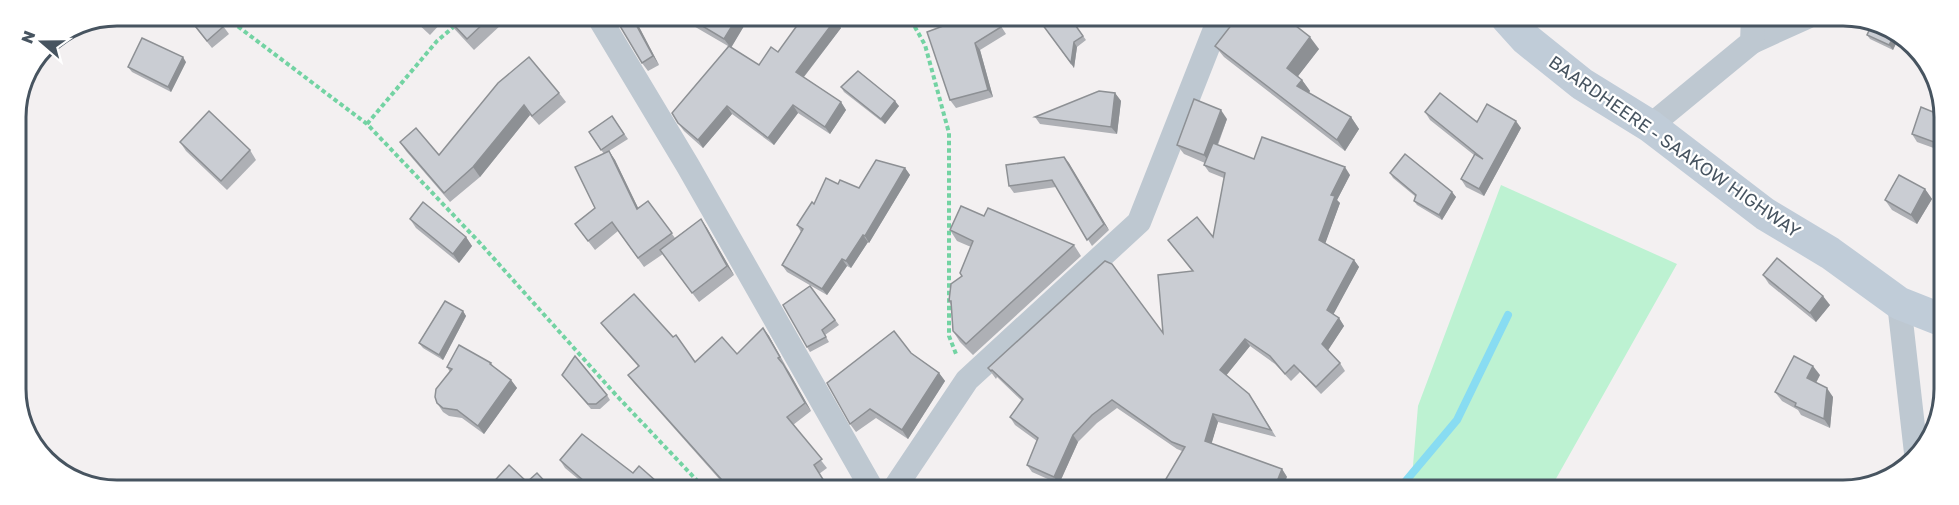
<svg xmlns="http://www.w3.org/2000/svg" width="1959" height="505" font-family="'Golos Text',sans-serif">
<rect width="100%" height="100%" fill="#f3f0f1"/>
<path fill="#bdf2d2" d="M1501,185L1677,264L1553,484L1555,489H1411L1418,406Z"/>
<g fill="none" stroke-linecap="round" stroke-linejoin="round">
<path stroke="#88dcf2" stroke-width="8" d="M1399,489L1457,420L1508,315"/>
<g stroke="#73d3a3" stroke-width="4" stroke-dasharray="4.5 3" stroke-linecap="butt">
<path d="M911,20L925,45L949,133V336L956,354"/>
<path d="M232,22L367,124L479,242L616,395L705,489"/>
<path d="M367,124L437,41L457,24"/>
</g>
<g stroke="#bec8d1" stroke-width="24">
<path d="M601,21L688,166L872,489"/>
<path d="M1752,42L1807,17"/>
<path d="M1650,126L1752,42L1753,17"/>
<path d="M1899,303L1916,453"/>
<path d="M894,489L967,380L1139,222L1219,19"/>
</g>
<path stroke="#c0ccd8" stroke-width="33" d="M1507,18L1526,39L1582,84L1650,126L1765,214L1830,253L1899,303L1942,320"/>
</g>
<g fill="#aeb0b5">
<path d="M1071,19L1086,40L1077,47L1074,68L1042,24Z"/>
<path d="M835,20L841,28L804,77L841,102L846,110L830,134L798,113L774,145L732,114L703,148L684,131L678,123L728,46L685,21H747L731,47L759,65L778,52Z"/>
<path d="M959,20H997L1006,34L980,50L993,97L956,108L950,100Z"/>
<path d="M443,21L430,35L416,22Z"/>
<path d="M447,21H500L502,24L474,50Z"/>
<path d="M636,21L659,65L648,71L642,63Z"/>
<path d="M644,21H664L655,27Z"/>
<path d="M191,22H220L229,34L212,48Z"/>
<path d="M1257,24L1319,49L1298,76L1302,80L1310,91L1309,93L1351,117L1359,129L1345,151L1224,57L1215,46Z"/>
<path d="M1867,35L1899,37L1893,50L1870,39Z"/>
<path d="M186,62L171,92L132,72L128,67Z"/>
<path d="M498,83L559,93L566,102L539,125L530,115L480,177L450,202L406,151L400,142L439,155Z"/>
<path d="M841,87L899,106L885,124L844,92Z"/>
<path d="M1115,93L1121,101L1117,134L1040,124L1035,117Z"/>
<path d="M1942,96V151L1917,142L1912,134L1933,112Z"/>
<path d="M1425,112L1521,128L1484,196L1466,187L1461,179L1474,155L1430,120Z"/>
<path d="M612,116L628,139L609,151L615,160L638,208L648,201L675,238L701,219L707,228L734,275L699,302L663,254L644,267L618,231L595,250L575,224L595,208L604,154L589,132Z"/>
<path d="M1227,119L1218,145L1254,159L1350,175L1337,200L1340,203L1325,243L1354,260L1359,267L1333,314L1339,318L1344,326L1327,351L1340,363L1345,371L1321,394L1300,372L1291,381L1275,364L1250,346L1226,375L1254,401L1276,437L1218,422L1211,444L1282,469L1287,477L1182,451L1177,449L1117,408L1097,423L1078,442L1059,484L1032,472L1027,465L1037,441L1015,425L1010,417L1022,401L997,377L996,379L988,368L1163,333L1193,272L1168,240L1213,237L1224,178L1209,172L1204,165L1205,163L1184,154L1177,145Z"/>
<path d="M180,142L250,150L256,160L227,190L186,151Z"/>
<path d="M1064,157L1109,230L1092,246L1056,187L1014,193L1009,186Z"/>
<path d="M905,168L910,175L869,243L868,242L851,268L847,266L827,295L787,272L782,265L801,232L797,225L814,204L859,188Z"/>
<path d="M1390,173L1452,192L1456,197L1442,220L1417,205L1414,201L1416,197L1393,178Z"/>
<path d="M1925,189L1932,199L1917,224L1892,210L1885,200Z"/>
<path d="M984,216L1074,245L1081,256L973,355L960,342L953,331L951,305L949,301L962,276L971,247L957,241L950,230Z"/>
<path d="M410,219L466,237L472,246L459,263L416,228Z"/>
<path d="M1763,275L1830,305L1816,322L1769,284Z"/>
<path d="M810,286L839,325L825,335L829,342L810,352L807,347Z"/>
<path d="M463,311L466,316L443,360L423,348L419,343Z"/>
<path d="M601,323L695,362L737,354L763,328L769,336L811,411L793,425L827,468L819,474L830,489H728L634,383L628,375L638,366L607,331Z"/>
<path d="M911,353L939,373L945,381L908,439L876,418L856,432L850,424Z"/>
<path d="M491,363L495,368L511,380L517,388L484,434L462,418L449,416L443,412L437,403L450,372L447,367Z"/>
<path d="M562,375L607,395L610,400L600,409H591Z"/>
<path d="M1820,375L1816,383L1833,397L1830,428L1801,415L1798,410L1782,401L1775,392Z"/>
<path d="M560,460L633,473L665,489L589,488L565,468Z"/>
</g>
<g fill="#8d9094">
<path d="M835,20L841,28L802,79L796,72Z"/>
<path d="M634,21H636L659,65L653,56Z"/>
<path d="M735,21H747L731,48L724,39Z"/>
<path d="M1895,34L1899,37L1893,50L1889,45Z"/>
<path d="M1310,37L1319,49L1295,80L1287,68Z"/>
<path d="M1074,42L1077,47L1074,68L1071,63Z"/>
<path d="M975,43L980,50L993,97L988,90Z"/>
<path d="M183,57L186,62L171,92L168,87Z"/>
<path d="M1302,80L1310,91L1305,97L1297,86Z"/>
<path d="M1115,93L1121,101L1117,134L1111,127Z"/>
<path d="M895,101L899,106L885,124L881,119Z"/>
<path d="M841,102L846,110L830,134L825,127Z"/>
<path d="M524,105L530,115L480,177L473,167Z"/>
<path d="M793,105L798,113L774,145L768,138Z"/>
<path d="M727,106L732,114L703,148L698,140Z"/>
<path d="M1221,110L1227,119L1210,164L1204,155Z"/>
<path d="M1351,117L1359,129L1345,151L1337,140Z"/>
<path d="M1516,121L1521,128L1484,196L1479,189Z"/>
<path d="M609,151L615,160L643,218L637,209Z"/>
<path d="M1064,157L1069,163L1109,230L1104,224Z"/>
<path d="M1345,167L1350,175L1337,200L1340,203L1324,247L1319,240L1331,195Z"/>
<path d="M905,168L910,175L869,243L865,236Z"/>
<path d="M1925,189L1932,199L1917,224L1911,215Z"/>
<path d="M1452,192L1456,197L1442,220L1439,215Z"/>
<path d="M701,219L707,228L734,275L727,266Z"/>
<path d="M863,235L868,242L851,268L846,261Z"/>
<path d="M466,237L472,246L459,263L453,254Z"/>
<path d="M842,259L847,266L827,295L822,289Z"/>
<path d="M1354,260L1359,267L1332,317L1327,310Z"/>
<path d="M1823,296L1830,305L1816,322L1810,313Z"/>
<path d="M463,311L466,316L443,360L439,355Z"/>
<path d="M1339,318L1344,326L1327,352L1322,344Z"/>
<path d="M763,328L769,336L785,366L780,357Z"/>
<path d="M1245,339L1250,346L1225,377L1220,370Z"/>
<path d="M783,364L789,372L811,411L805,403Z"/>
<path d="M1813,366L1820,375L1813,388L1807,378Z"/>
<path d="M939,373L945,381L908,439L902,430Z"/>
<path d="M511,380L517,388L484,434L478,426Z"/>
<path d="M1827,388L1833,397L1830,428L1824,419Z"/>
<path d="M1213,414L1218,422L1210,449L1205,441Z"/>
<path d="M1073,435L1078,442L1059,484L1054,477Z"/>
<path d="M1282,469L1287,477L1282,489H1274Z"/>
</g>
<g fill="#cacdd3" stroke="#8d9094" stroke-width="1.5">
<path d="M1071,19L1083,36L1074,42L1071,63L1042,24L1049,20Z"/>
<path d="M1236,19H1250L1257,24L1261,19H1287L1310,37L1287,68L1302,80L1297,86L1351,117L1337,140L1215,46Z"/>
<path d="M801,20H835L796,72L841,102L825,127L793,105L768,138L727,106L698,140L678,123L672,113L729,46L759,65L771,47L778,52Z"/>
<path d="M959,20H996L1001,27L975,43L988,90L950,100L927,32Z"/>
<path d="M450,21H486L467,39Z"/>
<path d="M617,21H634L653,56L642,63Z"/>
<path d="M694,21H735L724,39Z"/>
<path d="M192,22H220L224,26L207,41Z"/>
<path d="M1873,22L1895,34L1889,45L1867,35Z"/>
<path d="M142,38L183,57L168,87L128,67Z"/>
<path d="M529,57L559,93L532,116L524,105L473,167L444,193L400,142L416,128L439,155L498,83Z"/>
<path d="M858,71L895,101L881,119L841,87Z"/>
<path d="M1099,91L1115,93L1111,127L1035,117Z"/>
<path d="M1440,93L1477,122L1487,104L1516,121L1479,189L1461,179L1475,154L1483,159L1425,112Z"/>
<path d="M1940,94L1942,96V145L1912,134L1921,107L1933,112Z"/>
<path d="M1194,99L1221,110L1204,155L1177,145Z"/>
<path d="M209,111L250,150L221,181L180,142Z"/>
<path d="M612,116L624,134L601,150L589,132Z"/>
<path d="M1262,137L1345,167L1331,195L1335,196L1319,240L1354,260L1327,310L1339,318L1322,344L1340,363L1316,387L1294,365L1285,374L1270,356L1245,339L1220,370L1249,394L1271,430L1213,414L1205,441L1282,469L1274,489H1160L1185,447L1172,442L1112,400L1092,415L1073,435L1054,477L1027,465L1038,438L1010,417L1023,399L992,370L991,371L988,368L1105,261L1112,264L1163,333L1158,275L1193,271L1168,240L1197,217L1213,237L1225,173L1204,165L1213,143L1254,159Z"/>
<path d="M609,151L637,209L648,201L672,233L638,258L612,222L588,241L575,224L595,208L575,167Z"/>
<path d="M1405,154L1452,192L1439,215L1414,201L1416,195L1390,173Z"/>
<path d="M1064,157L1104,224L1087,240L1052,180L1009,186L1006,165Z"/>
<path d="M876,160L905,168L865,236L863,235L846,261L842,259L822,289L782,265L803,229L797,225L812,202L814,204L826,178L838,184L840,180L859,188Z"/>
<path d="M1899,175L1925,189L1911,215L1885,200Z"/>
<path d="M423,202L466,237L453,254L410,219Z"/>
<path d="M961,206L984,216L988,208L1074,245L966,344L953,331L951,301H949L951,284L962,276L960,273L973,241L950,230Z"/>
<path d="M701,219L727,266L692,293L660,250Z"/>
<path d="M1777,258L1823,296L1810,313L1763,275Z"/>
<path d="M810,286L835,320L822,330L826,337L807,347L783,305Z"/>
<path d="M634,294L673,337L676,335L695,362L722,337L737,354L763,328L780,357L778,358L783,364L805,403L787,417L822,459L814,465L829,489H730L628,375L639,366L601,323Z"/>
<path d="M445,301L463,311L439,355L419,343Z"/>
<path d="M894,331L911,353L939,373L902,430L870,409L850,424L827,383Z"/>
<path d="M459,345L491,363L490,364L511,380L478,426L457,410L443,408L437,403L435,397L436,389L452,369L447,367Z"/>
<path d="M575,356L607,395L596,404H588L562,375Z"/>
<path d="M1794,356L1813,366L1807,378L1827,388L1824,419L1795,406L1796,403L1775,392Z"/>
<path d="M582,434L633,473L639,466L665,489L592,488L560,460Z"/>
<path d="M509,465L527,482L537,473L551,488H488Z"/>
</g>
<g text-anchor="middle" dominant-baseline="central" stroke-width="4.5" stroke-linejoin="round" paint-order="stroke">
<g font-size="18" fill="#475460" stroke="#fff">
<text transform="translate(1675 146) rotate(35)">BAARDHEERE - SAAKOW HIGHWAY</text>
</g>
</g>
<path d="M0 0H1959V505H0ZM117 26H1843A91 91 0 0 1 1934 117V389A91 91 0 0 1 1843 480H117A91 91 0 0 1 26 389V117A91 91 0 0 1 117 26Z" fill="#fff" fill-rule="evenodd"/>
<path fill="none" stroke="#475460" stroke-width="3" d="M117 26H1843A91 91 0 0 1 1934 117V389A91 91 0 0 1 1843 480H117A91 91 0 0 1 26 389V117A91 91 0 0 1 117 26Z"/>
<g transform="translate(42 42) rotate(290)" stroke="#ffffff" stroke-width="4.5" paint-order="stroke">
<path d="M0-4.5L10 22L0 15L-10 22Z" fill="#475460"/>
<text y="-9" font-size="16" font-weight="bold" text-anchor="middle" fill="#475460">N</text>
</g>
</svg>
